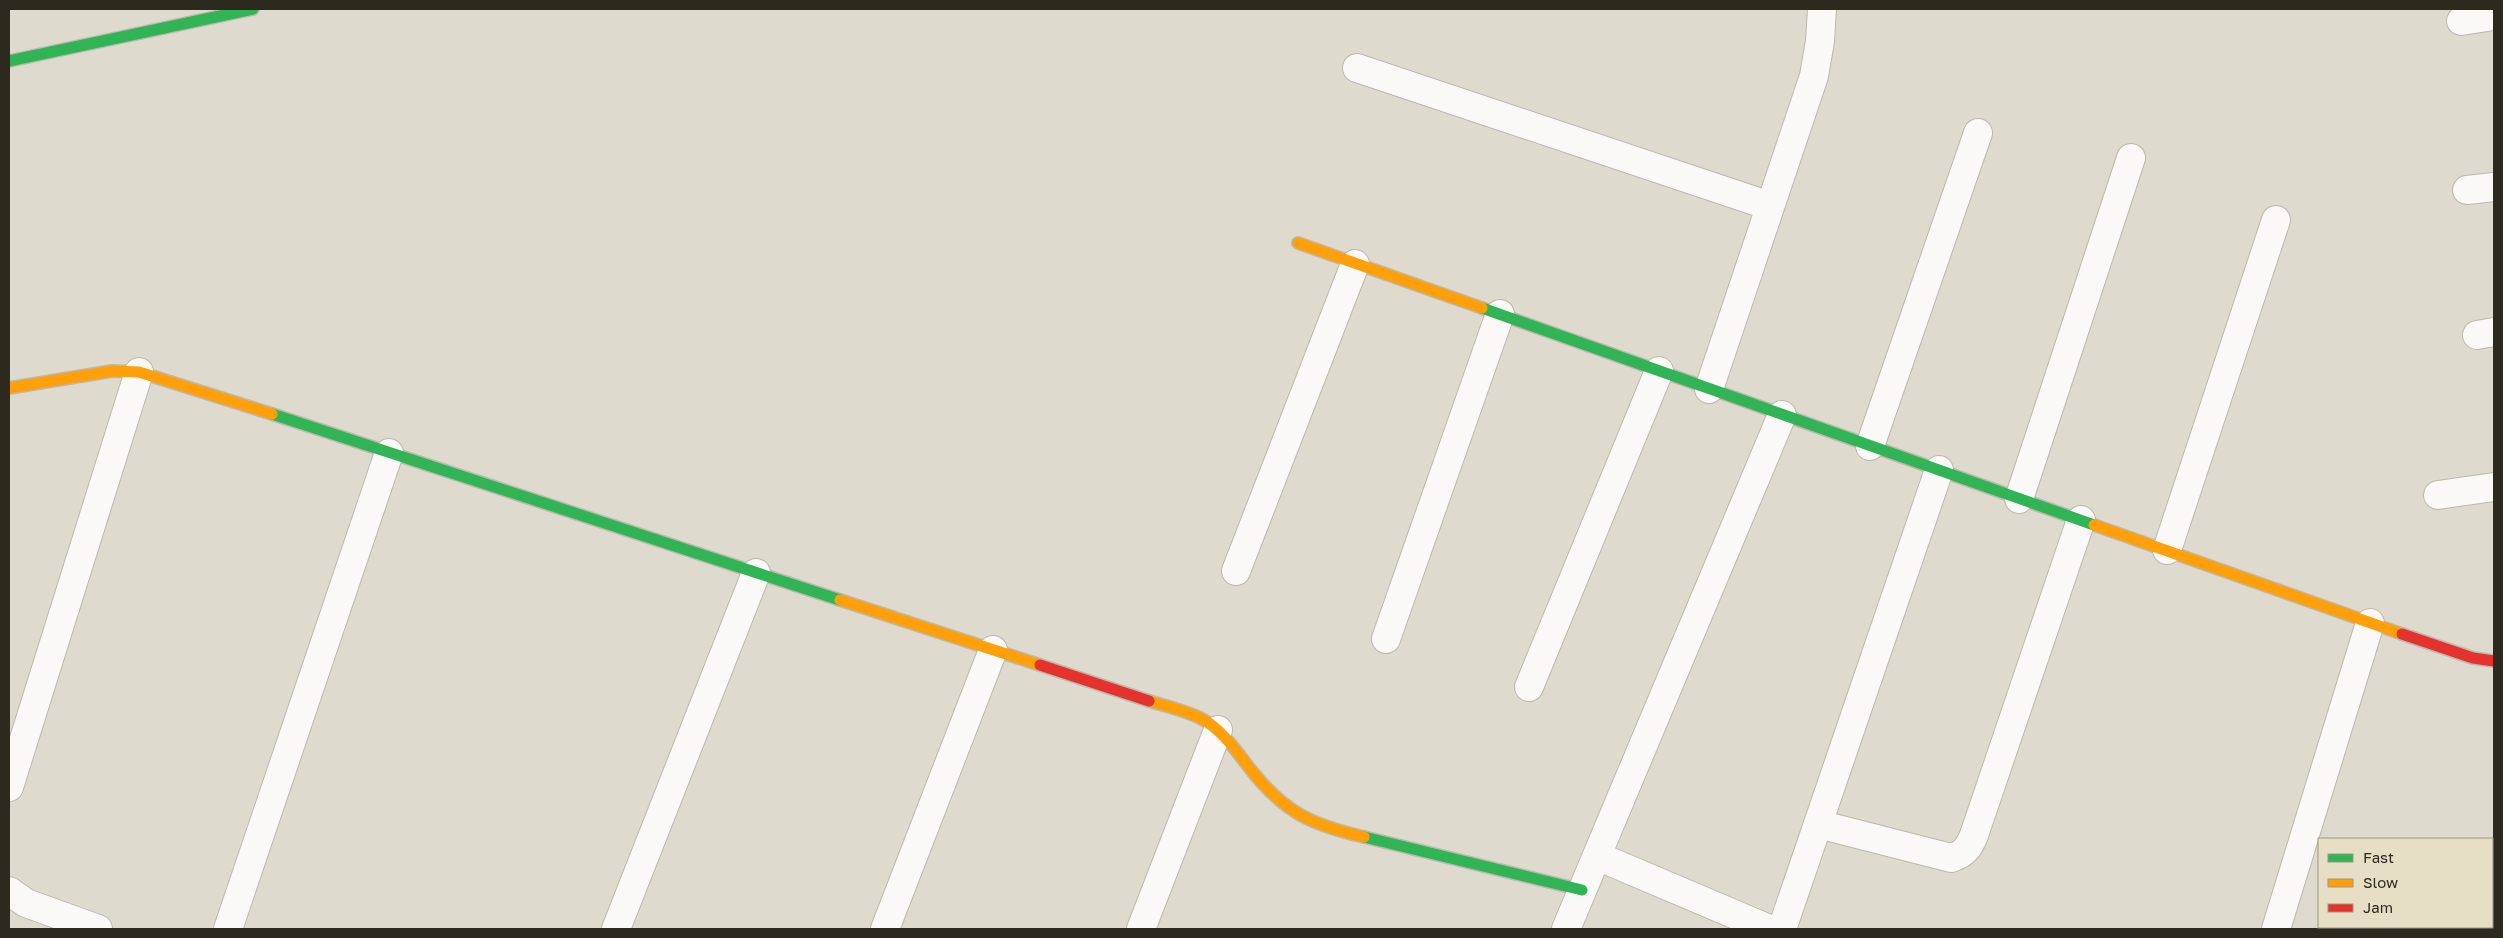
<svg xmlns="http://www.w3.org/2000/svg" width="2503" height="938" font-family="'Golos Text',sans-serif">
<rect width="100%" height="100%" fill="#dedacd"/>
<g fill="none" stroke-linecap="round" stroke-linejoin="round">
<g stroke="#bcb8ad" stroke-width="30">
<g id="street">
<path d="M2461,21L2494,16"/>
<path d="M1357,68L1770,206"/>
<path d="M2467,190L2494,187"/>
<path d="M2477,335L2494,332"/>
<path d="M1709,389L1814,76L1820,41L1822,9"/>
<path d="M1870,446L1978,133"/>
<path d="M2438,495L2494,487"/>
<path d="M2019,499L2131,158"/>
<path d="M2167,550L2276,220"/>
<path d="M1236,571L1355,264"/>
<path d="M1386,639L1500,314"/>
<path d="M1529,687L1659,371"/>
<path d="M9,787L139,372"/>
<path d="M1818,824L1951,858C1964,854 1969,848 1974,835L2081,520"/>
<path d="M1597,856L1769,929"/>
<path d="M9,891L26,903L98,929"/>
<path d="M228,929L389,453"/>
<path d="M616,929L756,573"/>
<path d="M885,929L993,650"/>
<path d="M1141,929L1218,730"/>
<path d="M1566,929L1782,415"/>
<path d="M1782,929L1939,470"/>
<path d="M2276,929L2370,623"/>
</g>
</g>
<g stroke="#bcb8ad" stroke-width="14">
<g id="fast">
<path d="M9,61L253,9"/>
<path d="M1482,308L2094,525"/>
<path d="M272,414L840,600"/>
<path d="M1364,837L1582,890"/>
</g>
</g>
<g stroke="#bcb8ad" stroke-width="14">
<g id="slow">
<path d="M1298,243L1482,308"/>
<path d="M9,388L112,371L139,372L272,414"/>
<path d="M2094,525L2402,634"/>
<path d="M840,600L1040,665"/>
<path d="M1149,701C1166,706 1184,710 1200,718C1221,728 1237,752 1251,770C1285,813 1312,825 1364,837"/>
</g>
</g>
<g stroke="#bcb8ad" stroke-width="14">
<g id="jam">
<path d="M2402,634L2473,658L2494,661"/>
<path d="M1040,665L1149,701"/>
</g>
</g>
<use href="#street" stroke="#faf9f8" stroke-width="28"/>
<use href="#fast" stroke="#30b455" stroke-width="11"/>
<use href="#slow" stroke="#ff9f0a" stroke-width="11"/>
<use href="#jam" stroke="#e5322d" stroke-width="11"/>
</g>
<rect width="2503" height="938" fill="none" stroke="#2c291f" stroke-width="20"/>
<rect x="2318" y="838" width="175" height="90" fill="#e6dec5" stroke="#9c9683"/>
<rect x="2328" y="854" width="25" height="8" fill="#30b455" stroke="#9c9683"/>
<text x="2363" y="863" font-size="15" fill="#2c291f">Fast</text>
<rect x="2328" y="879" width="25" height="8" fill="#ff9f0a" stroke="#9c9683"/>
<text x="2363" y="888" font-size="15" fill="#2c291f">Slow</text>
<rect x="2328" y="904" width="25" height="8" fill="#e5322d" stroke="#9c9683"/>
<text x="2363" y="913" font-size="15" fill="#2c291f">Jam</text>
</svg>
